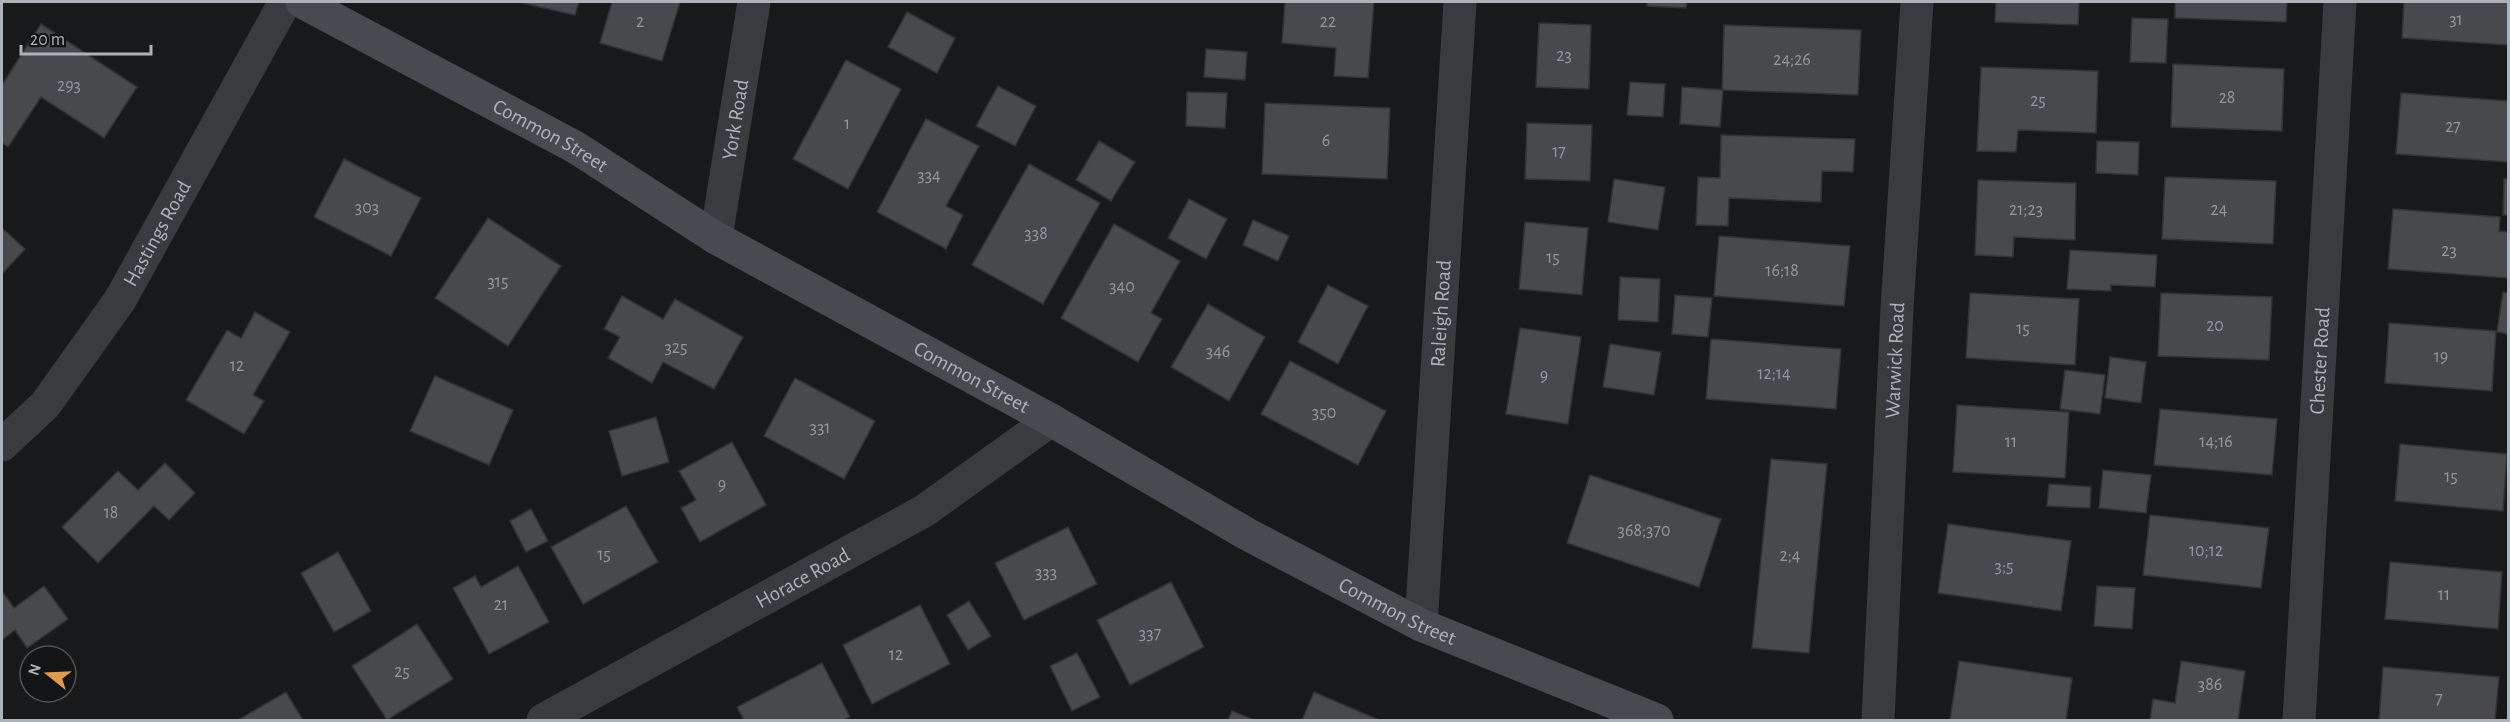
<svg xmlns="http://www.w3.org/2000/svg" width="2510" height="722" font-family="'Alegreya Sans',sans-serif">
<rect width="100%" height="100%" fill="#18191a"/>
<g fill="#48494d" stroke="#333336" stroke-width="1.5">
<path d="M518,2H579L575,15Z"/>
<path d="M612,2H680L662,61L600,43Z"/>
<path d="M1285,2H1374L1368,78L1334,76L1336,48L1282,43Z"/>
<path d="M1647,2H1687L1686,8L1647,6Z"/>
<path d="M1996,2H2079L2078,25L1995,22Z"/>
<path d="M2175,2H2287L2286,22L2175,18Z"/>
<path d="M2404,2H2508V45L2402,38Z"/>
<path d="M907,12L955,38L937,73L888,47Z"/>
<path d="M2132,18L2168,19L2166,63L2130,62Z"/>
<path d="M1539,23L1591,25L1589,89L1536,87Z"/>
<path d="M41,24L137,87L104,138L41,97L8,147L2,143V85Z"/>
<path d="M1724,25L1861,30L1858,95L1722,90Z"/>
<path d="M1206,49L1247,52L1245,80L1204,77Z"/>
<path d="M846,60L901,89L848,189L793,159Z"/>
<path d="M2173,64L2284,69L2282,131L2171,127Z"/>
<path d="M1981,67L2098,71L2096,133L2018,130L2016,152L1977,151Z"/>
<path d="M1630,82L1665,84L1663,117L1627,115Z"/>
<path d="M998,86L1036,106L1015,146L976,126Z"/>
<path d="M1682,87L1723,90L1720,127L1680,124Z"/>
<path d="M1187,92L1227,93L1225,128L1186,126Z"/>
<path d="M2401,93L2508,101V162L2396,154Z"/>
<path d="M1265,103L1390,108L1387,179L1262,174Z"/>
<path d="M926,119L979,146L946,206L963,215L946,249L877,212Z"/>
<path d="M1527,123L1592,125L1590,181L1525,179Z"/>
<path d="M1721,135L1855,139L1853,172L1822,171L1821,202L1729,198L1728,226L1696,225L1698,177L1720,178Z"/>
<path d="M1099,141L1135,162L1111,201L1076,180Z"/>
<path d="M2097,141L2139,142L2138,175L2096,173Z"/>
<path d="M344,159L421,198L391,256L314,217Z"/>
<path d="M1029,164L1100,203L1043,304L972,265Z"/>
<path d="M2165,177L2276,181L2273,244L2162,239Z"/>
<path d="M1614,179L1665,187L1658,230L1608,222Z"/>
<path d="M2504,179H2508V215H2503Z"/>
<path d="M1978,180L2076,183L2075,240L2014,237L2013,257L1975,255Z"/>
<path d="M1189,199L1227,219L1206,259L1168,238Z"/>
<path d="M2393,209L2500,217L2499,231L2508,232V278L2388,269Z"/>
<path d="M488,218L561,266L508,346L435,298Z"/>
<path d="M1253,220L1289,236L1278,261L1243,245Z"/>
<path d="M1525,222L1588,228L1582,295L1519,289Z"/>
<path d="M1114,224L1180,261L1151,313L1162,319L1138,362L1061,318Z"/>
<path d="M2,228L25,249L2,274Z"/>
<path d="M1719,236L1850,246L1844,306L1714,296Z"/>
<path d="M2070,250L2157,255L2155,287L2111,285V291L2067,289Z"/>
<path d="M1620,277L1660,279L1658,322L1618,320Z"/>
<path d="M1328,285L1368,306L1338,364L1298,342Z"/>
<path d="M2503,292L2508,293V334L2497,332Z"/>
<path d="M1970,293L2079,299L2075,365L1966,358Z"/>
<path d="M2161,293L2272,297L2269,360L2158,356Z"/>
<path d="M1675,295L1712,298L1708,337L1672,334Z"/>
<path d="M622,296L663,319L675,299L743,337L714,389L663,362L652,383L608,358L620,337L604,329Z"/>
<path d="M1208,304L1265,337L1229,401L1171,367Z"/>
<path d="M255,312L290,332L253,395L264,401L244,434L186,400L227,330L241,338Z"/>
<path d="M2389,323L2496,331L2492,391L2385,383Z"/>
<path d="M1520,328L1581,337L1568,424L1506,414Z"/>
<path d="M1711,339L1841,349L1836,409L1706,399Z"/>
<path d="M1610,344L1661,352L1654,395L1603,387Z"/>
<path d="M2110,357L2146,362L2141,403L2105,398Z"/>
<path d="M1290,361L1386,411L1358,465L1261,414Z"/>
<path d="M2065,370L2105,375L2100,414L2060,409Z"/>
<path d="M435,376L513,410L489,465L410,431Z"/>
<path d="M795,378L875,421L844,479L764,436Z"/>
<path d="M1957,405L2069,412L2065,478L1953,472Z"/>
<path d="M2160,409L2277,419L2272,475L2154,465Z"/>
<path d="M656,417L669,462L622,476L609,431Z"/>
<path d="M732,442L766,505L700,542L681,508L696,500L679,471Z"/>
<path d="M2400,444L2507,454L2503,511L2395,501Z"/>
<path d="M1771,459L1827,464L1809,653L1752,648Z"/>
<path d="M165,463L195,493L169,520L154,506L98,563L62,527L118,471L138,490Z"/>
<path d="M2103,470L2151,475L2146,513L2099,508Z"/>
<path d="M1590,475L1721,519L1699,587L1567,543Z"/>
<path d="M2049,484L2091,487L2090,508L2047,506Z"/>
<path d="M626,506L658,562L583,604L551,547Z"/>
<path d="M531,509L548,541L526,552L510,521Z"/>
<path d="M2150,515L2269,528L2261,588L2143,575Z"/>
<path d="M1948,524L2071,541L2061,611L1938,593Z"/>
<path d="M1068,527L1097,584L1024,620L995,563Z"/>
<path d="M338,552L371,611L334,632L301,573Z"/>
<path d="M2390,562L2502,572L2498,629L2385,619Z"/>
<path d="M518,566L549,622L489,654L453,588L475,576L481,587Z"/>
<path d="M1171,582L1204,647L1130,685L1097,620Z"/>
<path d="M44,586L68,619L27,648L15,630L2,640V591L14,608Z"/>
<path d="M2097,586L2135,588L2132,629L2094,626Z"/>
<path d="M969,601L991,636L968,650L947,615Z"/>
<path d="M920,605L950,664L872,704L843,645Z"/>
<path d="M417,624L453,679L387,720L352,666Z"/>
<path d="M1077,653L1100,697L1072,711L1050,666Z"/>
<path d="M1959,661L2072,678L2066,720H1950Z"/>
<path d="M2181,661L2245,671L2238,720H2150L2153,699L2175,703Z"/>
<path d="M822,663L850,717L843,720H744L737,707Z"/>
<path d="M2383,667L2499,677L2495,720H2379Z"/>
<path d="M286,692L303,720H238Z"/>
<path d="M1314,692L1379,720H1302Z"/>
<path d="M1232,711L1254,720H1228Z"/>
</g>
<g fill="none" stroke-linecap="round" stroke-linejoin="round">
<g stroke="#3a3b3f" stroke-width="33">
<path id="s1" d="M716,238L754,2"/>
<path id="s2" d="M2,445L45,405L120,300L285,2"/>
<path id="s3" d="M1421,625L1460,2"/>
<path id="s4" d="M543,720L924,511L1051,420"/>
<path id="s5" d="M1878,720L1897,308L1917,2"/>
<path id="s6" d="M2299,720L2340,2"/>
</g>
<path stroke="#484a4f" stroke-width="33" id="s7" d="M302,2L575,147L716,238L1051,420L1247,534L1421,625L1657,720"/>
</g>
<g text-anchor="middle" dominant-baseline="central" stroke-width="5" stroke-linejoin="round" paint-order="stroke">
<g font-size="18" fill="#93989e">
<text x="2456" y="20">31</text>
<text x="640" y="22">2</text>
<text x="1328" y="22">22</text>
<text x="1564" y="56">23</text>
<text x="1792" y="60">24;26</text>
<text x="69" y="86">293</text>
<text x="2227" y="98">28</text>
<text x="2038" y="101">25</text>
<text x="847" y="124">1</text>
<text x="2453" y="127">27</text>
<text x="1326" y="141">6</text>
<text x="1559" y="152">17</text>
<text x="929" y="176">334</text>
<text x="367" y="208">303</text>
<text x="2026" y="210">21;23</text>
<text x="2219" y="210">24</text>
<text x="1036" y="234">338</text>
<text x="2449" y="251">23</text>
<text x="1553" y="258">15</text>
<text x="1782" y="271">16;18</text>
<text x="498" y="282">315</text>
<text x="1122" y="287">340</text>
<text x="2215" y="326">20</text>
<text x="2023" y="329">15</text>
<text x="676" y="348">325</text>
<text x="1218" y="352">346</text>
<text x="2441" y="357">19</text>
<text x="237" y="366">12</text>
<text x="1774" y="374">12;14</text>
<text x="1544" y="376">9</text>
<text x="1324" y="413">350</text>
<text x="820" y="428">331</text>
<text x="2011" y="442">11</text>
<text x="2216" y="442">14;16</text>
<text x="2451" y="477">15</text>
<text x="722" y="485">9</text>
<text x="111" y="513">18</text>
<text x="1644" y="531">368;370</text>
<text x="2206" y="551">10;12</text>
<text x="604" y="555">15</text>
<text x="1790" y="556">2;4</text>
<text x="2004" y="567">3;5</text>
<text x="1046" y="573">333</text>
<text x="2444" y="595">11</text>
<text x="501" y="605">21</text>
<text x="1150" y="634">337</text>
<text x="896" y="655">12</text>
<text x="402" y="672">25</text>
<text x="2210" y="685">386</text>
<text x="2439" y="699">7</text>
</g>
<g font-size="21" fill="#acb2b9" stroke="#131415">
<text stroke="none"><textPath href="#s1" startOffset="120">York Road</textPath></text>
<text stroke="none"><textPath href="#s7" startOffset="282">Common Street</textPath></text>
<text stroke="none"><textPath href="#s2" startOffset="264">Hastings Road</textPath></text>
<text stroke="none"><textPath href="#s3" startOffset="312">Raleigh Road</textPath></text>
<text stroke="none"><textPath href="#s5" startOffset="360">Warwick Road</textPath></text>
<text stroke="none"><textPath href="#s6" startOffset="360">Chester Road</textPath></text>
<text stroke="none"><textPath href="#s7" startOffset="768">Common Street</textPath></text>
<text stroke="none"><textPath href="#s4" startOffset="296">Horace Road</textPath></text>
<text stroke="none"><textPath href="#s7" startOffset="1254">Common Street</textPath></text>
</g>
</g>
<rect width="2510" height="722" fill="none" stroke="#acb2b9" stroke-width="6"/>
<g transform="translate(48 674) rotate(288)"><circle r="28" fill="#131415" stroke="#505357" stroke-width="1.5"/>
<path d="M0-4.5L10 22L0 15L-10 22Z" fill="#e09a4a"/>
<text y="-9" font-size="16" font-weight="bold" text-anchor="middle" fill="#acb2b9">N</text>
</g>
<path d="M21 45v9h130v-9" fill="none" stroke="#acb2b9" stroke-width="3"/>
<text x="30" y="45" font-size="18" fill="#acb2b9" stroke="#131415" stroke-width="4.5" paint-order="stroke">20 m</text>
</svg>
